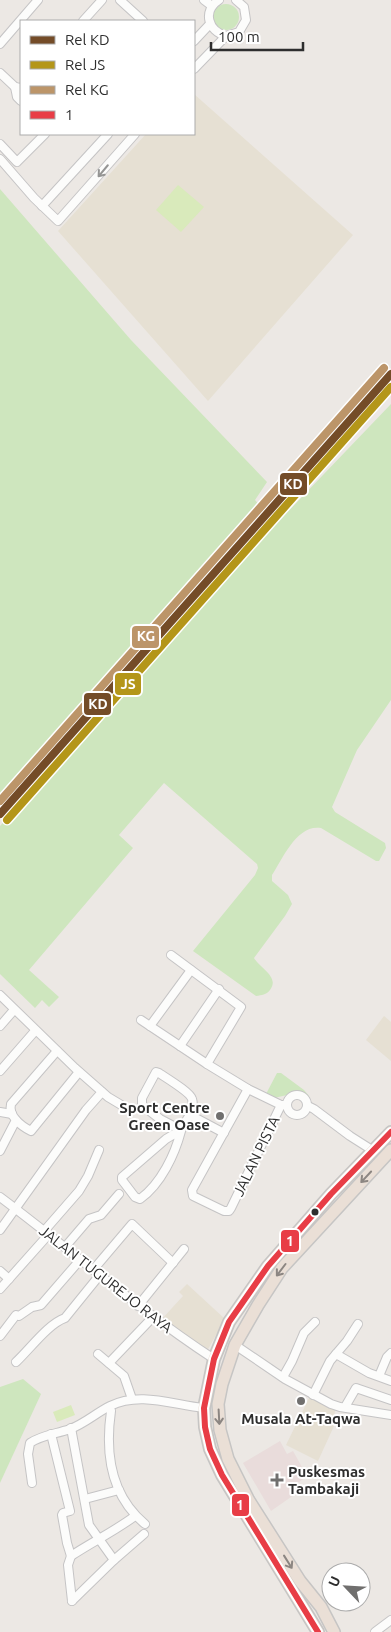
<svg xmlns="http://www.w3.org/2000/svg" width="391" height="1632" font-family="Ubuntu,sans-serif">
<rect width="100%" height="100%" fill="#ece8e4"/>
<g fill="#e6e0d3">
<path d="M194,94L353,235L208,401L58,231L146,134H194Z"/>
<path d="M384,1016L391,1022V1061L366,1040Z"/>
<path d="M187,1284L225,1319L207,1351L161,1320L183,1296L179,1292Z"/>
<path d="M310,1396L336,1408L332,1424L334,1426L318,1461L286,1445Z"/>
</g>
<path fill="#e9dcdb" d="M280,1441L287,1454L293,1451L307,1476L298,1483L301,1490L271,1511L243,1463Z"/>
<g fill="#cee6be">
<circle cx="226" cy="17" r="13"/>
<path d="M0,189L131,340L267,482L255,500L261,507L0,804Z"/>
<path d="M391,404V700L357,750L332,807L335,812L385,843L386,848L379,861H376L321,828C297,824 283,858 272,875V881L288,895L292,904L285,916L254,958C260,968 280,977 270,990C266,995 262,995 256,996L193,951L255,875L258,868L257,864L164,783L119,835L133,848L29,970L59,997L49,1007L42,1000L35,1008L0,974V826L186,618Z"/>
<path d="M277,1073H281L304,1090L309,1096L296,1093L274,1098L266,1094Z"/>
<path d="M23,1379L41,1394L0,1483V1387Z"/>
</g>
<g fill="#d9eabb">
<path d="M178,185L204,207L181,232L156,210Z"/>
<path d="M71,1405L75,1415L57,1422L53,1412Z"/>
</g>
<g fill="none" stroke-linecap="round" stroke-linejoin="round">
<g stroke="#c5c4c5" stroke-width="10">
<g id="minor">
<path d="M120,0L143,21"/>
<path d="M204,0L212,6"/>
<path d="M219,0C202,11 208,31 226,36L239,32L246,20L244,7L236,0"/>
<path d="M83,21L102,0"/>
<path d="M194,41L210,24"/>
<path d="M0,44L38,0"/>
<path d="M194,69L226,36"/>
<path d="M0,73L15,87L21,88"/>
<path d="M15,87L17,97L21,101"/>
<path d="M0,144L17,162L45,134"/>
<path d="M0,159L34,198L58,221L135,134"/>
<path d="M42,206L108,134"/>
<path d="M171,955L241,1007L207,1064"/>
<path d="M0,995L75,1068L108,1097L128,1109"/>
<path d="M141,1020L207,1064L248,1089L281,1105H287"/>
<path d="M0,1026L14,1010"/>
<path d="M150,1026L191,970"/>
<path d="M180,1046L219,989"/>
<path d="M57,1051L11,1104C8,1116 21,1126 31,1131L79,1072"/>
<path d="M0,1071L35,1031"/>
<path d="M248,1089L192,1190L193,1196L224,1211H229L231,1208L281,1105"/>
<circle cx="297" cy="1105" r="10"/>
<path d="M308,1106L314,1109L350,1136L372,1150"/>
<path d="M0,1112L12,1114"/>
<path d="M190,1115L224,1133"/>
<path d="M181,1130L160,1119L142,1105V1098L156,1072L159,1073C166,1078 190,1092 192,1099C196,1111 184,1121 181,1131C175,1154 161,1184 140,1199L135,1197L122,1180V1177L166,1139L181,1130"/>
<path d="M0,1151L16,1120"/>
<path d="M0,1197C72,1251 139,1310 214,1359"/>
<path d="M0,1230L86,1110L102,1092"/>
<path d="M45,1230L79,1191L88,1176L99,1150"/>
<path d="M65,1247L89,1219L101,1215L119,1194"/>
<path d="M93,1270L132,1224L173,1263"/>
<path d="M0,1271L9,1279"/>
<path d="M0,1289L49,1234"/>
<path d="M138,1306L184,1249"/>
<path d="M0,1336L16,1315L19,1316L32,1307L41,1305L80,1260"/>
<path d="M235,1345L285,1379L331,1404L340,1407L391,1415"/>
<path d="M98,1354L124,1376L132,1399"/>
<path d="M336,1354L369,1373L391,1381"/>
<path d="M16,1362C30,1349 48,1324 65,1318L99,1276"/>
<path d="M109,1363L153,1317"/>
<path d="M379,1376L387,1357L391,1353"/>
<path d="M283,1377L292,1361L304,1333L315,1322"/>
<path d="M313,1395L330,1361L347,1341L358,1324"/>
<path d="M345,1407L356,1388L391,1400"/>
<path d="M111,1411C105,1453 110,1495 145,1524"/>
<path d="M71,1428L89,1525L114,1560"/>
<path d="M51,1434L70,1511L63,1513L62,1515L67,1543L71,1556L68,1565L72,1601"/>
<path d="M32,1483L28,1454L30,1443C42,1435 56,1434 70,1429C84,1424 96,1413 110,1406C140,1391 173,1405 204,1408"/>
<path d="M85,1499L119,1490"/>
<path d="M71,1556C92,1542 115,1531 135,1516"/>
<path d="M72,1601L114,1560L144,1534"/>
<path d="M375,1632L391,1620"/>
</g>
</g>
<g stroke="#c6c5c4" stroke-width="14">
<g id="highway">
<path d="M318,1632L222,1475L210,1449L205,1427L204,1408L214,1359L229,1322L268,1266L331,1194L391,1132"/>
<path d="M334,1632L321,1607L300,1581L248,1499L228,1459L220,1430L218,1404L222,1384L235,1345L258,1305L282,1268L391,1150"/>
</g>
</g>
<use href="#minor" stroke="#fcfcfb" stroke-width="8"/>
<use href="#highway" stroke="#eadfd6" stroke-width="11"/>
<g stroke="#fff" stroke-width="10">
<path id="bus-1" d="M318,1632L222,1475L210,1449L205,1427L204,1408L214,1359L229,1322L268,1266L331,1194L391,1132"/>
</g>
<use href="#bus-1" stroke="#e83d46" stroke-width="6"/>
<g stroke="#fff" stroke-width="11">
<path id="rail-1" d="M0,814L391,374"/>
</g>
<g stroke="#fff" stroke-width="11">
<path id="rail-2" d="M7,820L391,387"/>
</g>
<g stroke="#fff" stroke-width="11">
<path id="rail-3" d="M0,801L384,368"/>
</g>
<use href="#rail-1" stroke="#744c28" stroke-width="8"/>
<use href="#rail-2" stroke="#b49619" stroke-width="8"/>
<use href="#rail-3" stroke="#bc9569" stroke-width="8"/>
</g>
<defs><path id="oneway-shaft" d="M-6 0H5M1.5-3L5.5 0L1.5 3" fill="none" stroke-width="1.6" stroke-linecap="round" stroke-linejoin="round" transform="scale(1.25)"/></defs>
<use stroke="#959594" href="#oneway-shaft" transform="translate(103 171) rotate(130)"/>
<g stroke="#8c8682">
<use href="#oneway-shaft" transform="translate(366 1177) rotate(133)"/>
<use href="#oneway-shaft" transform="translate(281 1270) rotate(127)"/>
<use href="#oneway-shaft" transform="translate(219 1417) rotate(87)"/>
<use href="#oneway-shaft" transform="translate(288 1562) rotate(58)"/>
</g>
<g fill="#706f6e" stroke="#fff" stroke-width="2">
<circle cx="220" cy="1116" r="5"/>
<circle cx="301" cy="1401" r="5"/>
<path d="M274.5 1472.5h5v5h5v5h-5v5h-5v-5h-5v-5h5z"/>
</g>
<circle fill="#2e2e2e" stroke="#fff" stroke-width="2" cx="315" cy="1212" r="4.5"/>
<g text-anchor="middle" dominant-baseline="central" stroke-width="4" stroke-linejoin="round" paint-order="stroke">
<g font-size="15" font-weight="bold" fill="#2e2e2e" stroke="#fff" text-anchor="end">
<text x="210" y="1107">Sport Centre<tspan x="210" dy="17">Green Oase</tspan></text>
<text x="301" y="1418" text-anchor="middle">Musala At-Taqwa</text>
<text x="288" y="1471" text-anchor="start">Puskesmas<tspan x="288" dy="17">Tambakaji</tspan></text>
</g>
<g font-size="15" fill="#2e2e2e" stroke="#fff">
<text transform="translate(256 1156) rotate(-64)">JALAN PISTA</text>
<text transform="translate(106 1279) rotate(38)">JALAN TUGUREJO RAYA</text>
</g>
</g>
<g stroke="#fff" stroke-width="2">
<rect x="279" y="472" width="29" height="24" rx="5" fill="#744c28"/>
<rect x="131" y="625" width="29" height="24" rx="5" fill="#bc9569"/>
<rect x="114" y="672" width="28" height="24" rx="5" fill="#b49619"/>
<rect x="83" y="692" width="29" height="24" rx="5" fill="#744c28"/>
<rect x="280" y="1229" width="20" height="24" rx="5" fill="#e83d46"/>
<rect x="231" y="1493" width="19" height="24" rx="5" fill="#e83d46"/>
</g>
<g font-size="14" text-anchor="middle" font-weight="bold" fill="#fff">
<text x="293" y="489">KD</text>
<text x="146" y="641">KG</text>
<text x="128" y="689">JS</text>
<text x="98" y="709">KD</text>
<text x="290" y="1246">1</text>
<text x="240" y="1510">1</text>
</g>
<rect x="20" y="20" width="175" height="115" fill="#ffffff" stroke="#ababab"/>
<rect x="30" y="36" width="25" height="8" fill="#744c28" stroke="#ababab"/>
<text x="65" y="45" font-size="15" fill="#2e2e2e">Rel KD</text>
<rect x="30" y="61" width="25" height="8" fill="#b49619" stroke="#ababab"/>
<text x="65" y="70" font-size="15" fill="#2e2e2e">Rel JS</text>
<rect x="30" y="86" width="25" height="8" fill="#bc9569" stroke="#ababab"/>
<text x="65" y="95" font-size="15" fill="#2e2e2e">Rel KG</text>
<rect x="30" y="111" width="25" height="8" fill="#e83d46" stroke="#ababab"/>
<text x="65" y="120" font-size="15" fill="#2e2e2e">1</text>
<g transform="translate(346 1587) rotate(295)"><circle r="24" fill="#ffffff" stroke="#ababab"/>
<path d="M0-4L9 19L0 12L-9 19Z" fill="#706f6e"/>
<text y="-8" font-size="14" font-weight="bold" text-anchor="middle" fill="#2e2e2e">U</text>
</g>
<path d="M211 42v8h92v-8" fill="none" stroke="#2e2e2e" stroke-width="2.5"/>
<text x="218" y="42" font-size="15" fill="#2e2e2e" stroke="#ffffff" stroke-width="4" paint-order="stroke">100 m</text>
</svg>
